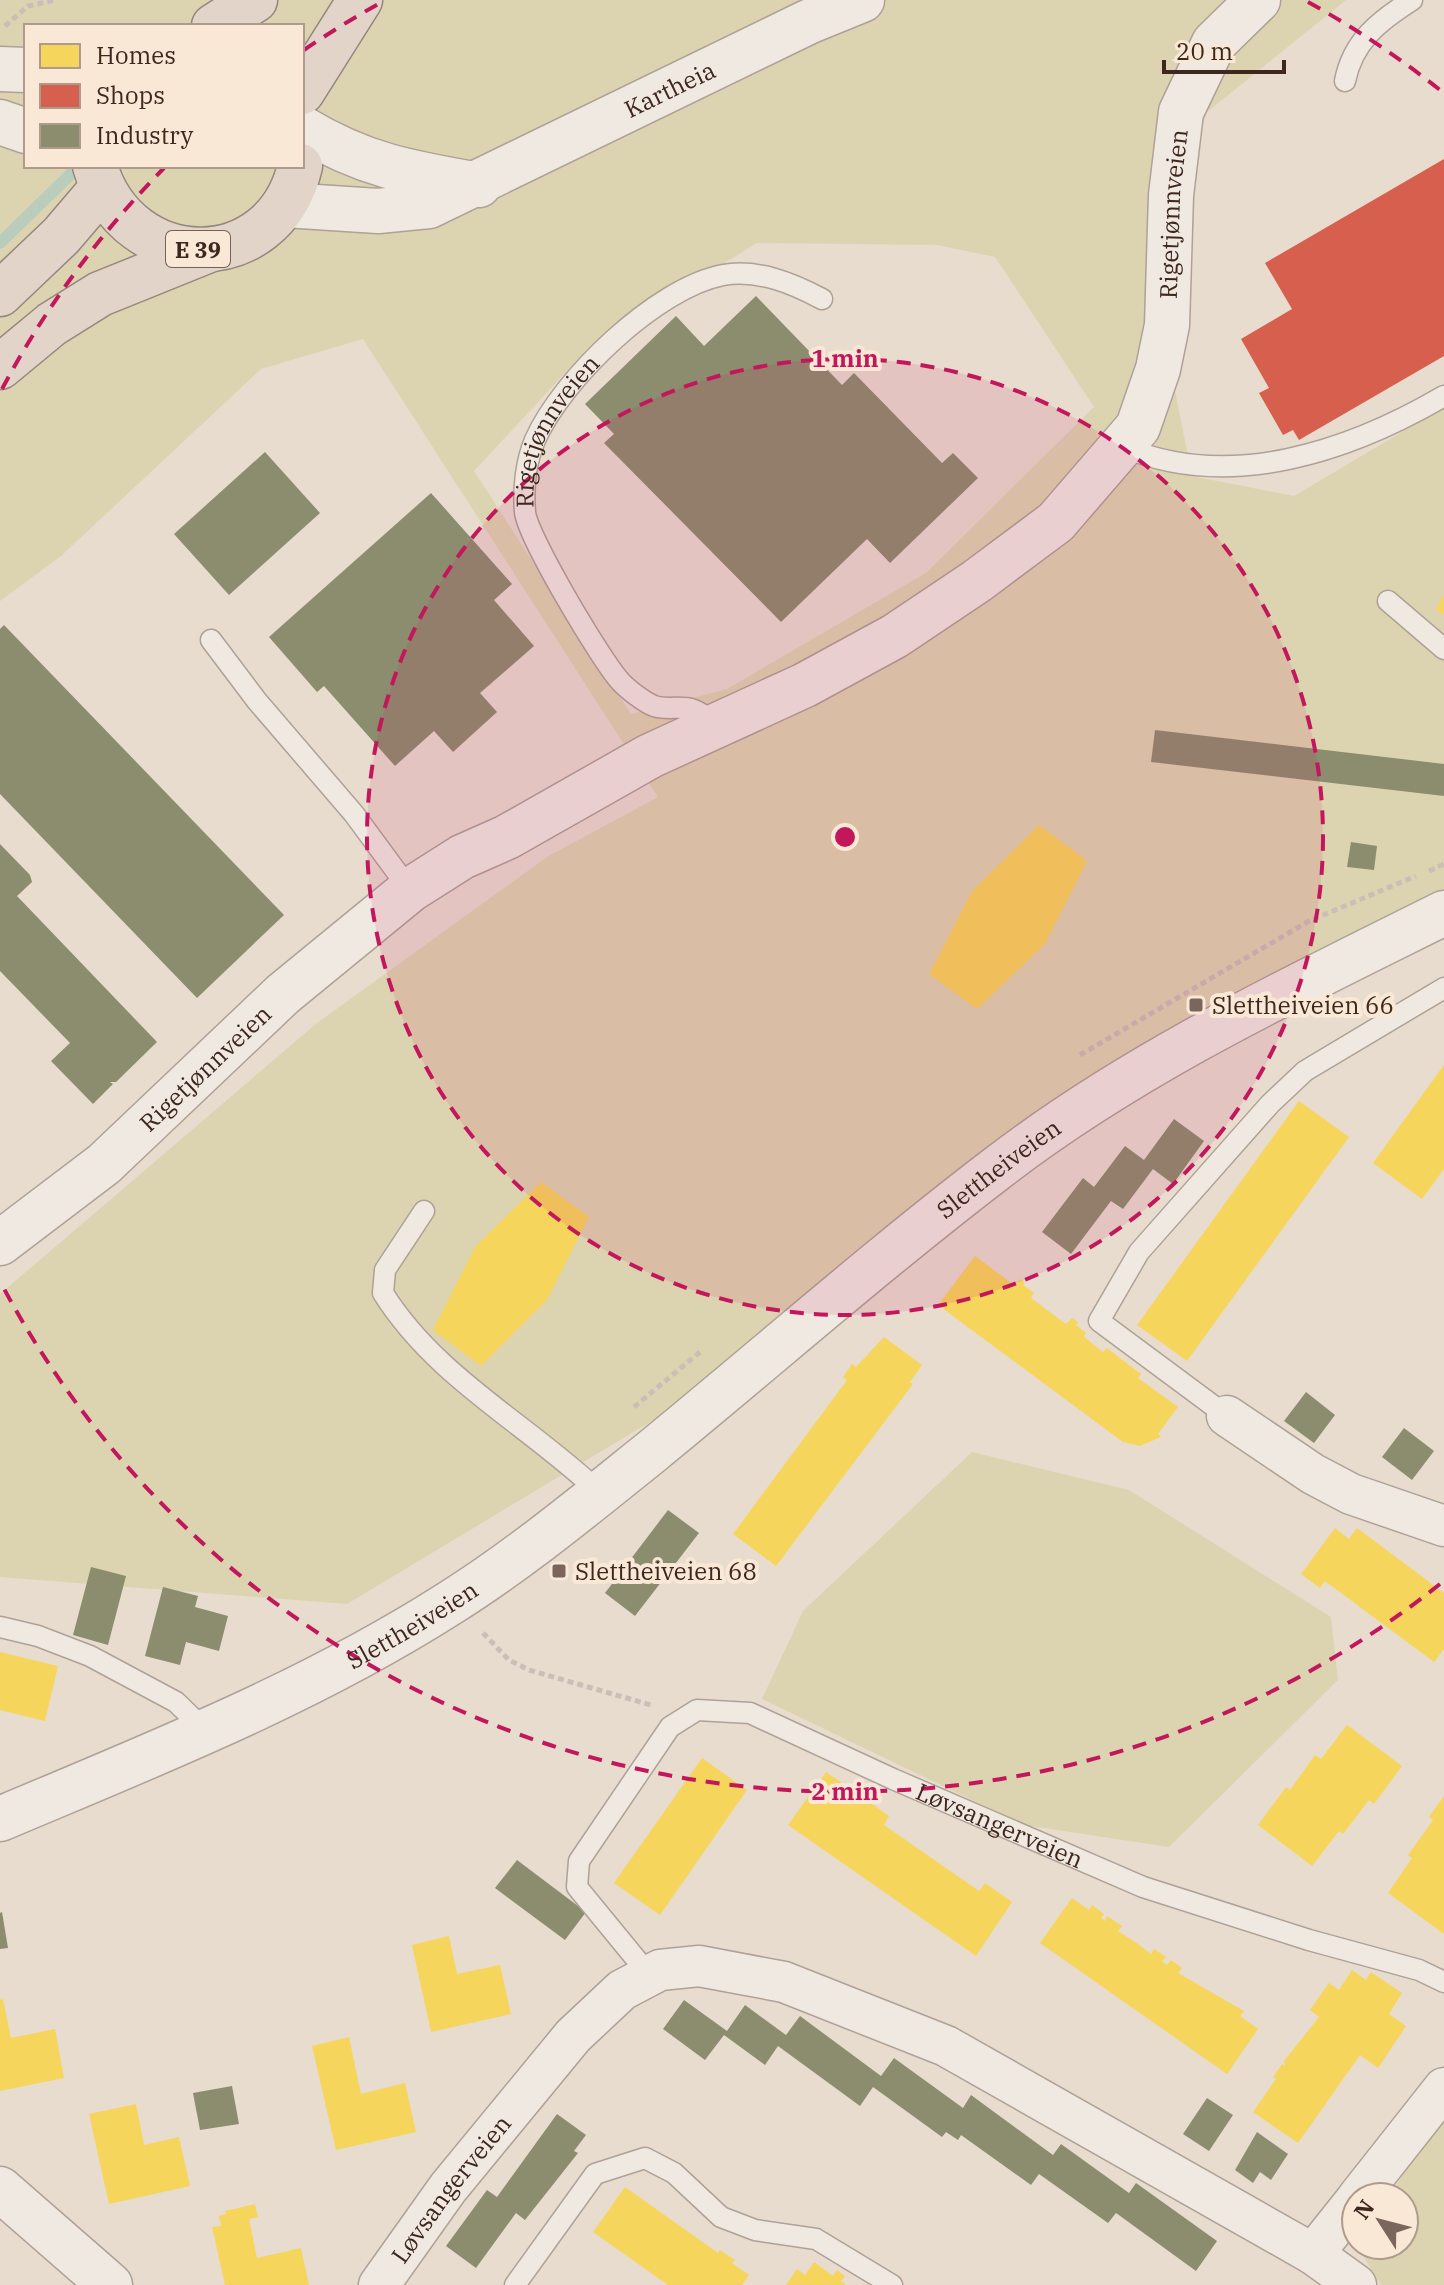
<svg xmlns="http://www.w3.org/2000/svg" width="1444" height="2285" font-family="'IBM Plex Serif',serif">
<rect width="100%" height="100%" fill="#e8dcce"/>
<g fill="#dcd4b0" fill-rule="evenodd">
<path d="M0,0H1346L1206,113L1158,306L1192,476L1294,496L1444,407V907L1128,1095L750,1362L347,1604L0,1577V1294L317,1023L547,857L658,797L363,339L261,369L61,556L0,601ZM26,26H302V166H26ZM757,243L937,245L995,257L1094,407L926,573L727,689L631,714L474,471L591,345Z"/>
<path d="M972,1452L1129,1490L1331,1617L1338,1680L1169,1847L1024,1825L762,1699L803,1611Z"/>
<path d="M1444,2101V2285H1381L1360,2251L1363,2245H1404V2197H1390Z"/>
</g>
<g fill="#f6d55c">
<path d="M1444,594V615L1436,609Z"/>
<path d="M1039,825L1087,861L1045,944L977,1009L929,974L972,891Z"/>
<path d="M1444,1065V1169L1422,1199L1373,1163Z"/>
<path d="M1299,1101L1349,1137L1187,1361L1137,1325Z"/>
<path d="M541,1182L589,1217L547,1300L481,1366L433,1330L475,1247Z"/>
<path d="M975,1256L1014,1285L1021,1279L1025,1283L1023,1285L1034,1293L1031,1298L1066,1324L1072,1318L1078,1322L1076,1325L1086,1333L1084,1337L1103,1352L1107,1348L1141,1374L1138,1378L1178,1407L1158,1434L1161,1437L1140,1446L1123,1442L938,1305Z"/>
<path d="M884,1337L922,1365L910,1382L913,1384L776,1566L733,1534L847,1380L843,1377L852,1364L856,1367Z"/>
<path d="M1335,1528L1349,1539L1357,1528L1444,1593V1649L1434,1662L1325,1581L1320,1588L1301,1574Z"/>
<path d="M0,1652L58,1666L45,1721L0,1710Z"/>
<path d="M1347,1725L1402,1766L1374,1804L1369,1800L1343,1834L1339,1831L1312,1866L1258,1825L1286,1787L1290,1790L1315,1755L1321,1759Z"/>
<path d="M702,1758L747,1790L660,1915L614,1883Z"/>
<path d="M826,1772L855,1792L850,1800L856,1805L860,1800L866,1804L868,1801L889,1816L884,1825L979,1891L985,1883L1012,1902L976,1956L788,1825Z"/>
<path d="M1444,1796V1934L1388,1893L1412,1858L1408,1855L1433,1820L1429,1817Z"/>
<path d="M1072,1898L1089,1910L1092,1905L1104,1914L1101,1918L1105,1921L1107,1916L1122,1926L1118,1931L1138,1944L1151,1954L1154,1949L1166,1957L1162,1961L1167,1965L1171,1960L1182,1968L1178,1973L1244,2011L1240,2016L1258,2029L1227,2074L1040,1943Z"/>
<path d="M449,1936L457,1974L500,1965L511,2014L431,2032L412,1945Z"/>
<path d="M1352,1970L1366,1980L1371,1972L1402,1993L1389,2014L1406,2026L1378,2068L1360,2055L1298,2143L1253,2112L1276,2079L1273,2077L1282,2064L1285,2066L1284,2061L1319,2017L1310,2010L1319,1997L1329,1983L1339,1990Z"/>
<path d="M3,1999L11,2038L55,2029L64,2078L0,2091V2000Z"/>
<path d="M349,2037L361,2094L405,2083L416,2132L336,2150L312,2046Z"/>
<path d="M136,2104L144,2145L179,2137L190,2186L109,2204L89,2114Z"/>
<path d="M625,2187L718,2253L720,2250L735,2260L732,2263L749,2275L742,2285H668L593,2232Z"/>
<path d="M255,2204L258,2217L249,2219L257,2258L301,2248L309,2285H225L212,2227L221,2226L219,2216L226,2214L225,2211Z"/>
<path d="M814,2262L833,2276L837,2270L845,2276L841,2281L846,2285H786L797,2269L805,2275Z"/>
</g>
<path fill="#d6604d" d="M1444,159V356L1299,440L1293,430L1283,435L1259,393L1269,388L1241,339L1292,309L1265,263Z"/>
<g fill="#8c8c6e">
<path d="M756,296L842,385L854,373L942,463L953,453L978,478L890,563L867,539L781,622L604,443L614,434L585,404L676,316L704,346Z"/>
<path d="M265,452L320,513L229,595L174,534Z"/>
<path d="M431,493L512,584L494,600L534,646L480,693L497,712L453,752L434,731L395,766L324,686L317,692L269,637Z"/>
<path d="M4,625L284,915L197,998L0,794V629Z"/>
<path d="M1155,730L1444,764V796L1151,762Z"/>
<path d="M1351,842L1377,846L1374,870L1347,867Z"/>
<path d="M0,844L30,875L32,882L17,896L157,1042L116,1082H110L113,1084L93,1104L51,1061L70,1043L0,971Z"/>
<path d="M1174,1119L1204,1141L1173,1184L1153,1169L1123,1209L1111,1201L1071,1254L1042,1232L1083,1178L1094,1187L1125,1146L1144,1160Z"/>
<path d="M1306,1392L1335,1415L1314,1443L1284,1421Z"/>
<path d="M1404,1428L1434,1451L1412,1480L1382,1457Z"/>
<path d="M668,1510L699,1533L635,1616L605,1593Z"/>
<path d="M91,1567L126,1576L108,1645L73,1635Z"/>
<path d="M163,1587L198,1596L195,1607L228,1616L219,1651L186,1642L180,1665L145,1656Z"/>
<path d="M517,1860L586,1912L565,1940L495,1888Z"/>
<path d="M2,1912L8,1948L0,1949V1913Z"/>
<path d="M684,2000L727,2031L745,2005L786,2035L800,2016L881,2076L894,2058L963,2108L971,2095L1053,2155L1061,2144L1129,2193L1136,2183L1217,2241L1196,2271L1116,2213L1108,2223L1039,2174L1031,2185L961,2135L958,2140L946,2132L942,2137L873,2087L860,2106L778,2046L765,2065L724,2035L705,2060L663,2029Z"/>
<path d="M232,2086L239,2124L200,2130L193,2093Z"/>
<path d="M1207,2098L1233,2115L1209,2151L1183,2134Z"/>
<path d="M557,2114L586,2135L574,2151L578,2153L525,2220L516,2213L476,2268L446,2246L487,2190L497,2197Z"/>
<path d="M1257,2132L1288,2154L1271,2180L1260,2172L1253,2183L1235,2170Z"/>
</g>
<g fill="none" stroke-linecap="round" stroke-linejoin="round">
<path stroke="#bacdbd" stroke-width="12" d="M0,243L79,166"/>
<g stroke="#aea197" stroke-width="23">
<g id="service">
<path d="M1345,81C1353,41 1379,21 1412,0"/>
<path d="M1124,447C1230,492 1350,451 1444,396"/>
<path d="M1388,601L1444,649"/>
<path d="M211,640L257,701L354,814L410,890"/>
<path id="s1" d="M717,724C709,719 699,711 691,709C679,706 665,710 654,706C644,702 627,689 620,681C601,660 527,536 525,512C523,488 526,461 535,440C562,379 656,288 723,275C758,269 792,283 822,299"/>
<path d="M424,1211L385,1270L383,1293C436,1378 529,1425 600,1493"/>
<path d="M1227,1416L1099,1321L1139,1252L1270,1104L1305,1071L1444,988"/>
<path d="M0,1627L38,1636L90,1656L176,1702L207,1732"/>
<path id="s2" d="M650,1976L577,1887L579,1861L670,1727L697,1710L750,1713L893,1779L1143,1887L1309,1940L1419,1970L1444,1982"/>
<path d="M515,2285L595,2174L645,2158L674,2173L721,2217L755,2230L816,2239L892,2285"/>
</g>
</g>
<g stroke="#aea197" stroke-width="43">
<g id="minor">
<path d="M1227,1416L1313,1474L1351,1494L1444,1526"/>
<path d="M1358,2197L1444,2088"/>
<path d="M1313,2254L1356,2285"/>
<path id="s3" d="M379,2285L448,2188L573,2036L622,1990L660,1970L699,1966L784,1982L946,2046L1313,2254L1356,2200"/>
</g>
</g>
<g stroke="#aea197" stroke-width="47">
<g id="tertiary">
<path d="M0,69L26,70"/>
<path d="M0,122L26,131"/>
<path d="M302,128C363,165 410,173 479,185"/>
<path id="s4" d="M285,205L378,211L429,206L808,22L862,0"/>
<path id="s5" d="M0,1243L104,1164L283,994L410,890L462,857L507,837L650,756L805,685L895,636L977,581L1056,522L1138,427L1158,369L1167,325L1171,195L1181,112L1214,43L1258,0"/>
<path id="s6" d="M0,1819C154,1754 309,1693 450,1603C520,1559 585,1505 650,1453C765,1359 877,1260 996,1169C1132,1064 1291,989 1444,913"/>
<path d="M0,2189L110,2285"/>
</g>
</g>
<g stroke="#93877e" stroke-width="47">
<g id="trunk">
<path d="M214,26L255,0"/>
<path d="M302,92L360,0"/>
<path d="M95,166C127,276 274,279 300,166"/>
<path d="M0,294L61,236L102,188"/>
<path d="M0,367L52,324L100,294L209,250"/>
</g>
</g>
<g stroke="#c9bfb7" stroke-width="5" stroke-dasharray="6 4" stroke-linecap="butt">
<path d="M5,26L28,6L56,0"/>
<path d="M1429,871L1444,864"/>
<path d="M1080,1055L1309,921L1416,876"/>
<path d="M634,1407L700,1352"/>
<path d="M483,1633L509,1660L529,1670L651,1705"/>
</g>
<use href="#service" stroke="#f0e9e1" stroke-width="20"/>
<use href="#minor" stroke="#f0e9e1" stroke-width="40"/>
<use href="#tertiary" stroke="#f0e9e1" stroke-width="44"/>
<use href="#trunk" stroke="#e2d4c8" stroke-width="44"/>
</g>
<circle cx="845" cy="837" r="478" fill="#c2185b" fill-opacity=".12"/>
<g fill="none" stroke="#c2185b" stroke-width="4" stroke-dasharray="14 10">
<circle cx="845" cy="837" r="478"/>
<path d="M1440 1584A955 955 0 0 1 2 1285M2 389A955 955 0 0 1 164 168M304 50A955 955 0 0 1 382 2M1308 2A955 955 0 0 1 1440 90"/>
</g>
<g fill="#7a665c" stroke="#f9e8d5" stroke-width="3">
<rect x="1188" y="997" width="16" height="16" rx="4"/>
<rect x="551" y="1563" width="16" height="16" rx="4"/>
</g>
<g text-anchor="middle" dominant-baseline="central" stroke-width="8" stroke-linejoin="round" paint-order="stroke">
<rect fill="#f9e8d5" stroke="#766155" stroke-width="2" x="166" y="231" width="64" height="36" rx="6"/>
<g font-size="22" font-weight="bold" fill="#3e271e">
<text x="198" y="249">E 39</text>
</g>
<g font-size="24" fill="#3e271e" stroke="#f9e8d5">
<text stroke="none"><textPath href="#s4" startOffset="412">Kartheia</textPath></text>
<text stroke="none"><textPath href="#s5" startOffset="1630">Rigetjønnveien</textPath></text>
<text stroke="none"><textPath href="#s1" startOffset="394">Rigetjønnveien</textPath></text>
<text stroke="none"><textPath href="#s5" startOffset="270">Rigetjønnveien</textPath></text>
<text stroke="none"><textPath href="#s6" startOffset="1200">Slettheiveien</textPath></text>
<text stroke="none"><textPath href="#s6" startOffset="456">Slettheiveien</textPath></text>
<text stroke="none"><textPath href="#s2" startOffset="662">Løvsangerveien</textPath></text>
<text stroke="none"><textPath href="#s3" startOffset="120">Løvsangerveien</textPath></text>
</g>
<g font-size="24" fill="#3e271e" stroke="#f9e8d5" text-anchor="start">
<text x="1212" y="1005">Slettheiveien 66</text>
<text x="575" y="1571">Slettheiveien 68</text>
</g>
</g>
<circle cx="845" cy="837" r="12" fill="#c2185b" stroke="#f9e8d5" stroke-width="4"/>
<g font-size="24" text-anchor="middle" font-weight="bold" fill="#c2185b" stroke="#f9e8d5" stroke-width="8" stroke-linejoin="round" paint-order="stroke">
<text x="845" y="367">1 min</text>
<text x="845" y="1800">2 min</text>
</g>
<rect x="24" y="24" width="280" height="144" fill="#f9e8d5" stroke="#ae9b8c" stroke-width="2"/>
<rect x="40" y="44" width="40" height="24" fill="#f6d55c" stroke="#ae9b8c" stroke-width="2"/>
<text x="96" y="64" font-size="24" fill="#3e271e">Homes</text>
<rect x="40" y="84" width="40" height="24" fill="#d6604d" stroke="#ae9b8c" stroke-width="2"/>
<text x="96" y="104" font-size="24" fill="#3e271e">Shops</text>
<rect x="40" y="124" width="40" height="24" fill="#8c8c6e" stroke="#ae9b8c" stroke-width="2"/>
<text x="96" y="144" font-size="24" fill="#3e271e">Industry</text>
<g transform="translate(1380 2221) rotate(306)"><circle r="38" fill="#f9e8d5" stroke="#ae9b8c" stroke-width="2"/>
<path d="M0-6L14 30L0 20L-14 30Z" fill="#7a665c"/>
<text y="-12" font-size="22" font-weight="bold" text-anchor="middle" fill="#3e271e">N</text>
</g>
<path d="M1164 60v12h120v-12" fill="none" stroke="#3e271e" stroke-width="4"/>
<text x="1176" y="60" font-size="24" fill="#3e271e" stroke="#f9e8d5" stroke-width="6" paint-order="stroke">20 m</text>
</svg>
